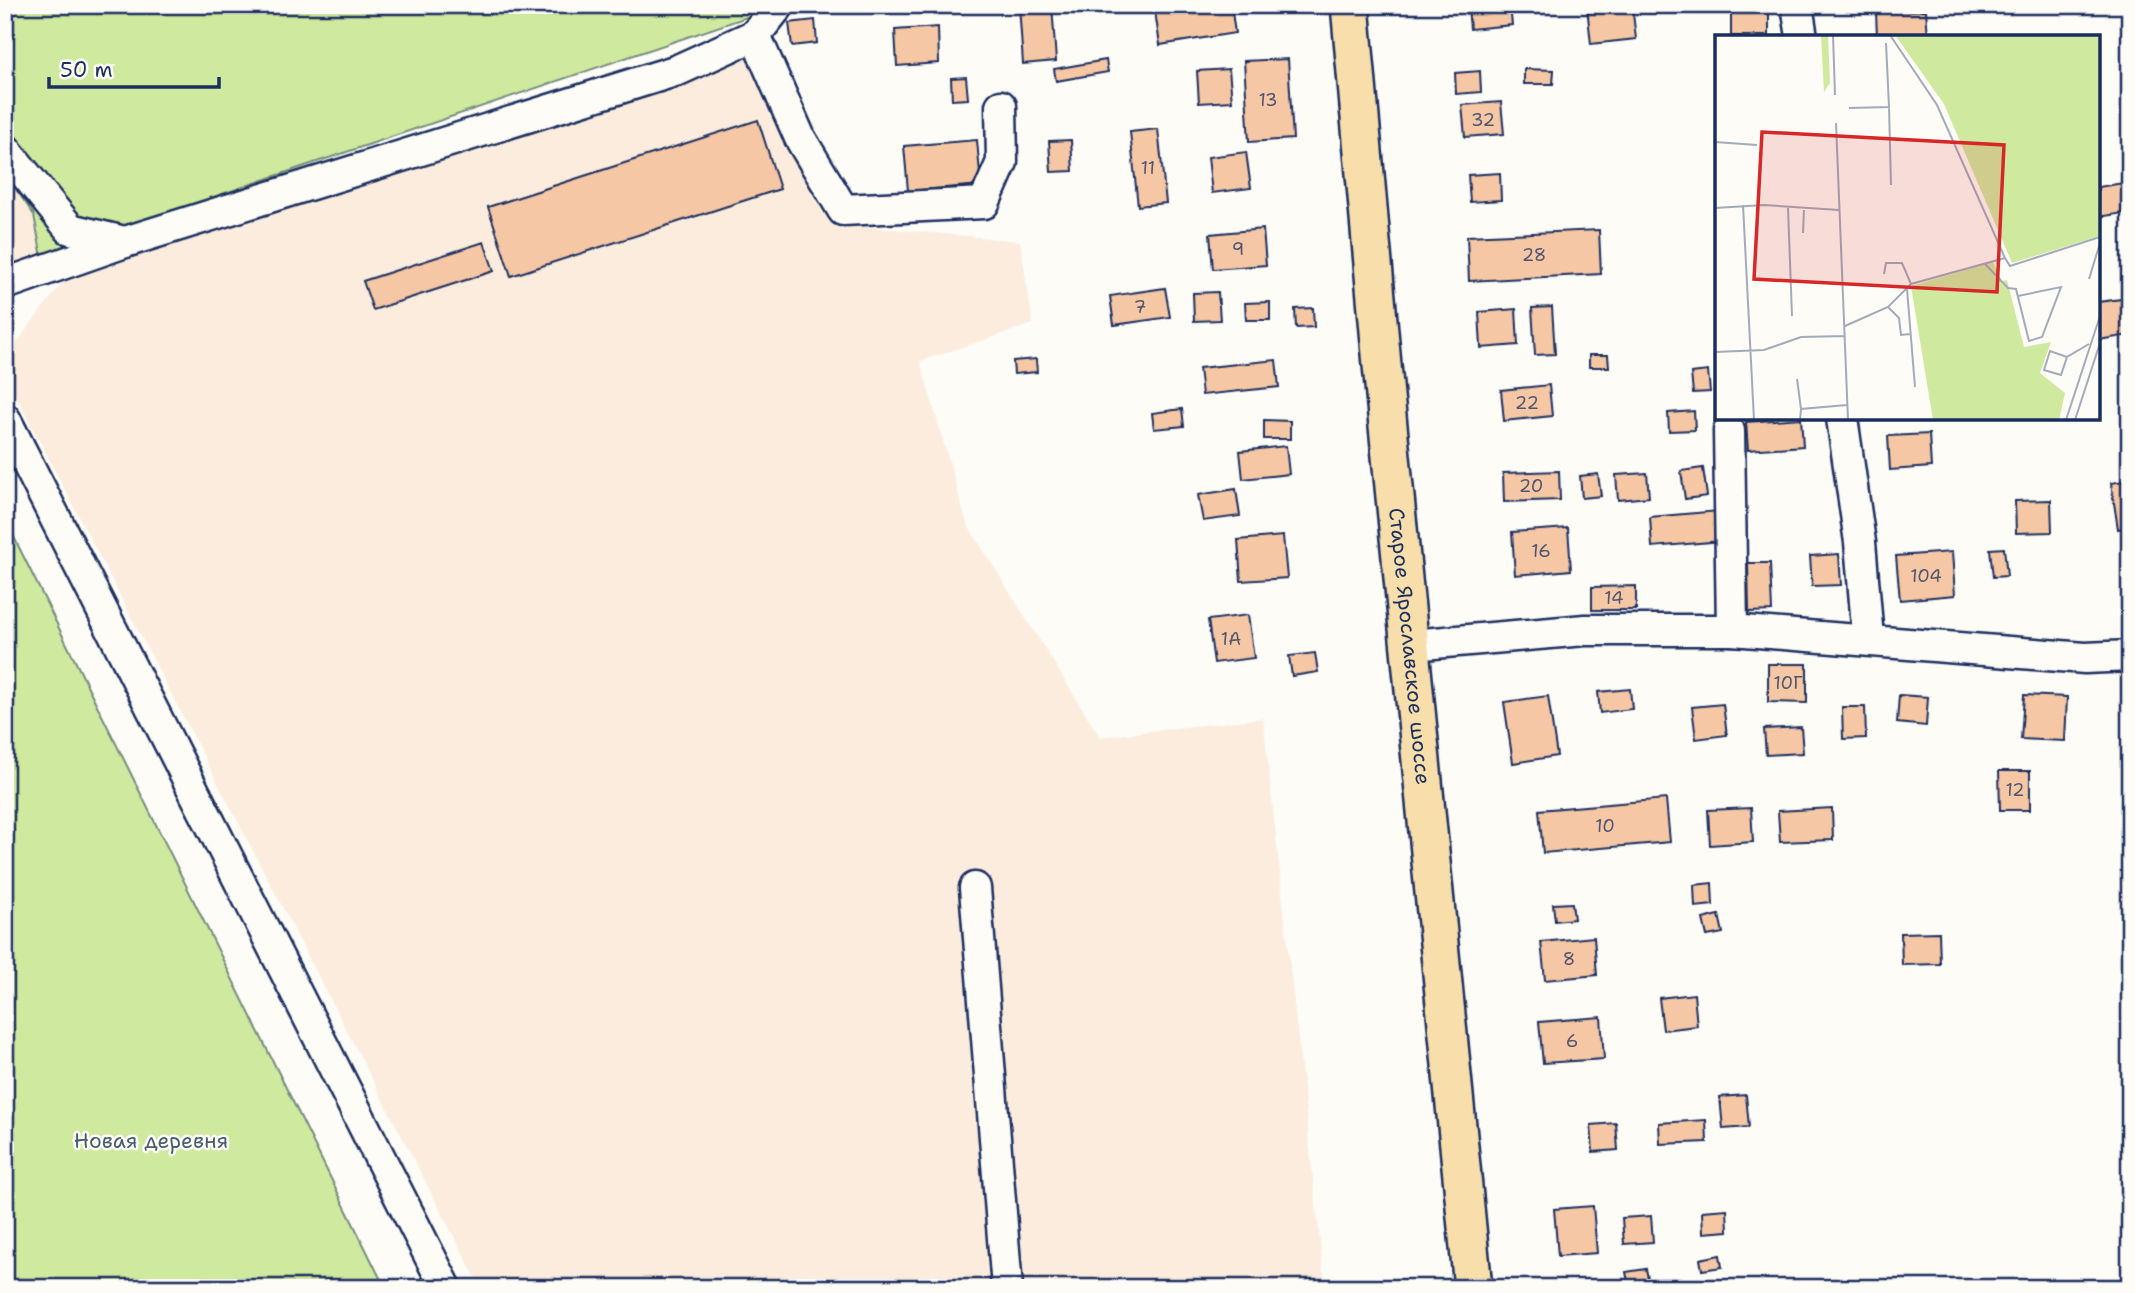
<svg xmlns="http://www.w3.org/2000/svg" width="2135" height="1293" font-family="'Shantell Sans',sans-serif">
<rect width="100%" height="100%" fill="#fdfcf7"/>
<filter id="ink" filterUnits="userSpaceOnUse"><feTurbulence type="fractalNoise" baseFrequency=".0143" numOctaves="2"/><feDisplacementMap in="SourceGraphic" scale="14" xChannelSelector="R" yChannelSelector="G"/><feConvolveMatrix kernelMatrix="1 2 1 2 8 2 1 2 1" color-interpolation-filters="sRGB"/></filter>
<g filter="url(#ink)">
<g fill="#fbecde">
<path d="M772,50L857,226L1020,241L1033,324L920,361L967,524L1100,737L1263,718L1325,1288H481L5,375V358L66,278Z"/>
<path d="M5,174L34,215L43,263L5,270Z"/>
</g>
<g fill="#cfe99f" stroke="#758c7e" stroke-width="2">
<path d="M5,5H749L753,15L130,225L43,263L34,215L5,174Z"/>
<path d="M5,519L385,1288H5Z"/>
</g>
<g fill="#f6c7a5" stroke="#1b2f5e" stroke-width="2">
<path d="M1019,5H1052L1056,61L1023,64Z"/>
<path d="M1154,5H1231L1235,33L1160,45Z"/>
<path d="M1510,5L1512,25L1470,29L1468,8Z"/>
<path d="M1600,5H1632L1636,39L1591,44L1587,7Z"/>
<rect x="1731" y="5" width="38" height="31"/>
<path d="M1926,10L1928,37H1877L1876,12Z"/>
<path d="M815,20L817,43L792,46L789,23Z"/>
<path d="M938,27L939,63L897,66L895,30Z"/>
<path d="M1288,59L1293,139L1249,142L1244,61Z"/>
<path d="M1106,60L1108,72L1056,81L1054,69Z"/>
<path d="M1229,69L1232,101L1199,103L1197,71Z"/>
<path d="M1524,69L1554,70L1553,84H1524Z"/>
<path d="M1480,71L1481,92L1456,94L1455,73Z"/>
<path d="M966,77L968,99L952,100L951,78Z"/>
<path d="M1501,102L1504,134L1465,137L1462,105Z"/>
<path d="M758,120L780,189L511,276L488,207Z"/>
<path d="M1158,129L1166,203L1138,206L1130,132Z"/>
<path d="M977,140L981,185L908,191L904,146Z"/>
<path d="M1071,140L1073,171L1051,172L1049,141Z"/>
<path d="M1246,152L1251,188L1212,193L1208,157Z"/>
<path d="M1500,173L1501,200L1470,202L1468,175Z"/>
<path d="M2130,182V212L2098,217V187Z"/>
<path d="M1263,229L1266,265L1213,269L1210,234Z"/>
<path d="M1599,230L1601,274L1469,281L1467,236Z"/>
<path d="M484,242L494,271L373,310L363,281Z"/>
<path d="M1165,288L1170,317L1114,325L1110,296Z"/>
<path d="M1218,292L1220,320L1194,321L1193,293Z"/>
<path d="M2130,298V335L2098,340V302Z"/>
<path d="M1270,302V320H1246L1245,303Z"/>
<path d="M1552,307L1555,354L1535,355L1532,308Z"/>
<path d="M1313,308L1314,327L1296,328L1295,309Z"/>
<path d="M1516,309L1518,345L1481,348L1479,312Z"/>
<path d="M1589,355H1608L1609,367H1589Z"/>
<path d="M1036,359L1037,372L1014,374L1013,361Z"/>
<path d="M1276,360L1279,387L1202,395L1199,368Z"/>
<path d="M1708,371L1710,392L1693,393L1691,373Z"/>
<path d="M1549,385L1552,416L1504,421L1501,390Z"/>
<path d="M1182,409L1184,426L1154,429L1152,413Z"/>
<path d="M1694,411L1695,430L1669,431L1668,413Z"/>
<path d="M1801,418L1803,446L1748,450L1746,422Z"/>
<path d="M1264,420L1290,421V439H1264Z"/>
<path d="M1929,434L1931,467L1890,470L1888,436Z"/>
<path d="M1286,446L1289,474L1243,479L1240,451Z"/>
<path d="M1703,468L1707,496L1685,499L1681,471Z"/>
<path d="M1559,471L1560,500L1504,502L1503,473Z"/>
<path d="M1647,473L1649,497L1618,500L1616,475Z"/>
<path d="M1598,474L1601,496L1582,498L1580,476Z"/>
<path d="M2130,480V527L2118,529L2111,483Z"/>
<path d="M1236,489L1240,516L1203,521L1198,495Z"/>
<path d="M2051,500L2052,532L2016,533L2015,501Z"/>
<path d="M1719,511L1722,541L1652,547L1650,517Z"/>
<path d="M1568,528L1571,570L1515,575L1512,532Z"/>
<path d="M1283,536L1287,578L1241,581L1238,540Z"/>
<path d="M2004,548L2007,576L1993,577L1990,549Z"/>
<path d="M1952,552L1955,595L1900,600L1896,556Z"/>
<path d="M1839,554L1841,585L1812,586L1810,556Z"/>
<path d="M1748,563H1770L1772,611L1749,612Z"/>
<path d="M1636,586V610H1592V587Z"/>
<path d="M1248,615L1254,658L1214,663L1208,620Z"/>
<path d="M1315,653L1318,672L1292,676L1289,656Z"/>
<path d="M1768,664H1807V703L1768,702Z"/>
<path d="M1630,689L1632,709L1600,713L1598,692Z"/>
<path d="M1899,695L1928,697L1926,726L1897,723Z"/>
<path d="M2024,695L2067,697L2065,741L2021,739Z"/>
<path d="M1548,696L1557,756L1513,763L1504,702Z"/>
<path d="M1723,704L1727,735L1696,739L1692,707Z"/>
<path d="M1842,707H1865L1866,738L1843,739Z"/>
<path d="M1801,727L1803,753L1766,755L1764,729Z"/>
<path d="M1999,771H2030V810H2000Z"/>
<path d="M1666,799L1670,842L1543,853L1539,810Z"/>
<path d="M1751,808L1753,842L1710,845L1708,810Z"/>
<path d="M1832,808L1833,840L1780,842L1778,811Z"/>
<path d="M1712,883L1713,905L1695,907L1694,885Z"/>
<path d="M1572,903L1574,919L1555,921L1553,904Z"/>
<path d="M1719,915L1723,933L1707,936L1703,919Z"/>
<path d="M1939,932L1940,964L1902,965L1901,933Z"/>
<path d="M1594,937L1597,975L1545,980L1541,942Z"/>
<path d="M1694,994L1697,1026L1663,1030L1659,998Z"/>
<path d="M1601,1017L1604,1059L1543,1063L1539,1022Z"/>
<path d="M1746,1095L1749,1127L1723,1129L1720,1097Z"/>
<path d="M1706,1120L1707,1142L1660,1144L1659,1123Z"/>
<path d="M1616,1123L1618,1150L1593,1152L1591,1125Z"/>
<path d="M1593,1206L1597,1253L1558,1256L1554,1209Z"/>
<path d="M1727,1209L1728,1231L1703,1233L1702,1211Z"/>
<path d="M1651,1216L1653,1242L1624,1244L1622,1218Z"/>
<path d="M1720,1255L1722,1267L1702,1270L1700,1259Z"/>
<path d="M1646,1269L1649,1283L1629,1286L1626,1272Z"/>
</g>
<g fill="none" stroke-linecap="round" stroke-linejoin="round">
<g stroke="#1b2f5e" stroke-width="35">
<g id="minor">
<path d="M1797,5L1802,37"/>
<path d="M755,35L800,138L843,210L984,203L1002,162L1001,106"/>
<path d="M5,149L70,229L125,242"/>
<path d="M5,284L125,242L678,70L755,35L779,5"/>
<path d="M1842,418L1860,542L1868,639"/>
<path d="M5,419L446,1288"/>
<path d="M1729,431L1732,630"/>
<path d="M1411,645L1585,630H1732L2085,658L2130,656"/>
<path d="M975,888L1007,1288"/>
</g>
</g>
<g stroke="#1b2f5e" stroke-width="42">
<g id="major">
<path id="s1" d="M1350,5L1382,365L1473,1288"/>
</g>
</g>
<use href="#minor" stroke="#fdfcf7" stroke-width="30"/>
<use href="#major" stroke="#f8deab" stroke-width="37"/>
</g>
</g>
<g text-anchor="middle" dominant-baseline="central" stroke-width="5" stroke-linejoin="round" paint-order="stroke">
<g font-size="18" fill="#525570">
<text x="1268" y="100">13</text>
<text x="1483" y="120">32</text>
<text x="1148" y="168">11</text>
<text x="1238" y="249">9</text>
<text x="1534" y="255">28</text>
<text x="1140" y="307">7</text>
<text x="1527" y="403">22</text>
<text x="1531" y="486">20</text>
<text x="1541" y="551">16</text>
<text x="1926" y="576">104</text>
<text x="1614" y="598">14</text>
<text x="1231" y="639">1А</text>
<text x="1788" y="683">10Г</text>
<text x="2015" y="790">12</text>
<text x="1605" y="826">10</text>
<text x="1569" y="959">8</text>
<text x="1572" y="1041">6</text>
</g>
<g font-size="21" fill="#1b2f5e" stroke="#fdfcf7">
<text stroke="none"><textPath href="#s1" startOffset="644">Старое Ярославское шоссе</textPath></text>
</g>
<g font-size="21" fill="#485e6e" stroke="#fdfcf7">
<text x="151" y="1141">Новая деревня</text>
</g>
</g>
<g transform="translate(1715 35)">
<rect width="385" height="385" fill="#fdfcf7"/>
<path d="M106,0H113L115,48L109,57ZM180,0H385V201L297,228L229,69ZM278,227L287,246L292,245L309,312L336,307L325,338L350,358L344,385H218L196,251Z" fill="#cfe99f"/>
<path fill="none" stroke="#a3aaba" stroke-width="2" d="M118,0L120,60M174,72L176,150M134,73L174,72L171,8M121,88L133,385M0,107L42,110M28,170L39,385M0,173L49,170L124,175M73,173L77,281M88,198L89,175M290,223L295,231L385,202M270,229L293,253L301,254L314,306L327,302L346,252L303,261M169,239L171,228H187L196,249M374,244L385,208M192,254L200,352M173,272L184,283L186,300L195,299M130,291L173,272L196,249L290,223L222,70L175,0M0,317L49,315L86,302L130,301M352,322L335,316L329,335L346,340L352,322L374,309M82,344L86,374M85,385L86,374L132,370M351,385L385,281M360,385L385,308"/>
<path fill="#d62828" fill-opacity="0.15" stroke="#d62828" stroke-width="3.5" d="M47,97L289,110L282,257L39,244Z"/>
<rect width="385" height="385" fill="none" stroke="#1b2f5e" stroke-width="3.5"/>
</g>
<rect width="2135" height="1293" fill="none" stroke="#fdfcf7" stroke-width="28"/>
<rect x="14" y="14" width="2107" height="1265" fill="none" stroke="#1b2f5e" stroke-width="2.5" filter="url(#ink)"/>
<path d="M49 77v10h170v-10" fill="none" stroke="#1b2f5e" stroke-width="3.5"/>
<text x="60" y="77" font-size="21" fill="#1b2f5e" stroke="#fdfcf7" stroke-width="5" paint-order="stroke">50 m</text>
</svg>
